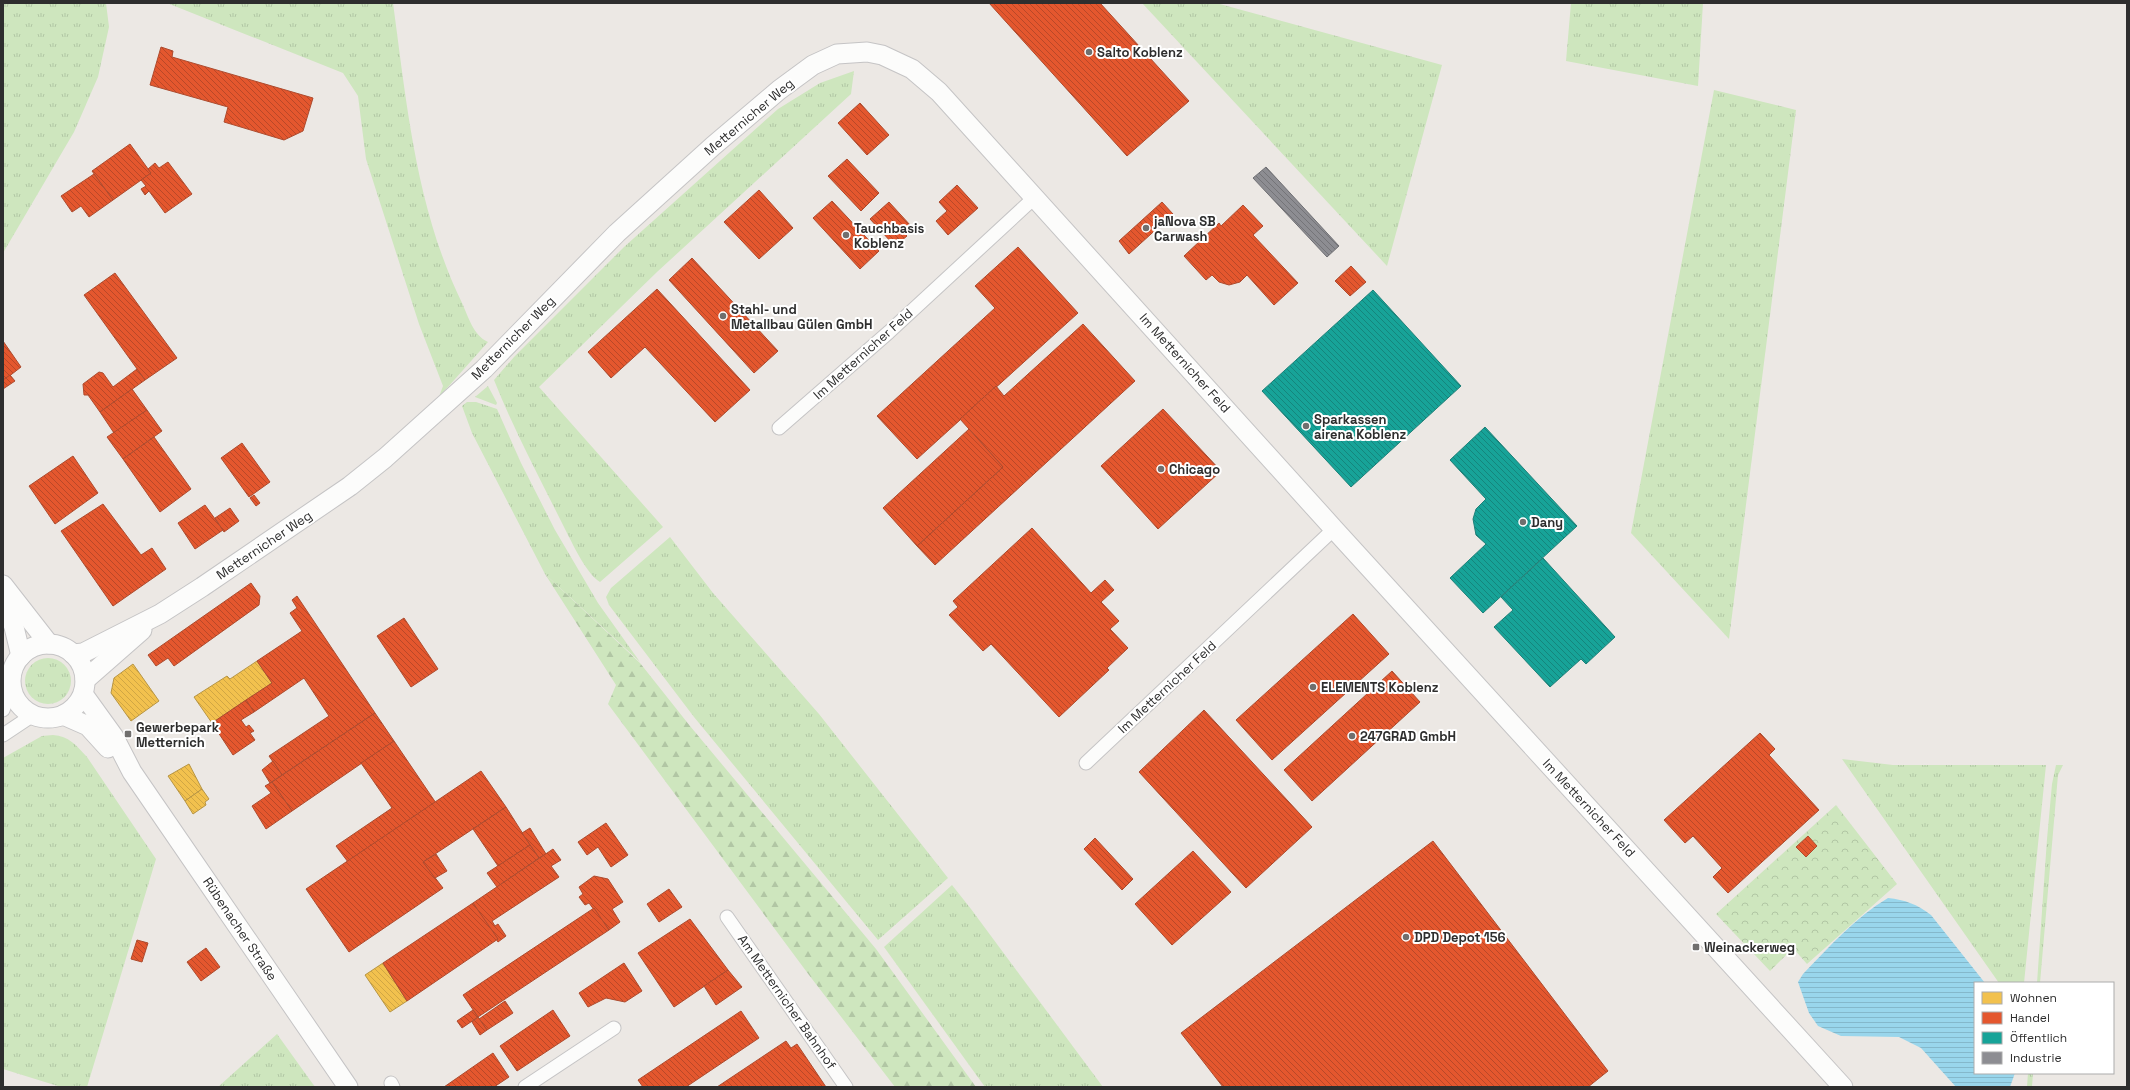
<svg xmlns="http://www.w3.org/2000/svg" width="2130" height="1090" font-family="'Space Grotesk',sans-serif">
<defs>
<pattern id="grass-tufts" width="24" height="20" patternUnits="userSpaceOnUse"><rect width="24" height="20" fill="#cee6be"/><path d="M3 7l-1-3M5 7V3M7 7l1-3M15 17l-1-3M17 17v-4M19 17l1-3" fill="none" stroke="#b1c6a4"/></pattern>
<pattern id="forest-firs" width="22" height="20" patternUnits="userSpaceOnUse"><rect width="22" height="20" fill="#cee6be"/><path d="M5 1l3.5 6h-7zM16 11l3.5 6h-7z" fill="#b1c6a4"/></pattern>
<pattern id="park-crowns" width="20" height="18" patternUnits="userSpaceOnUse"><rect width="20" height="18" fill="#cee6be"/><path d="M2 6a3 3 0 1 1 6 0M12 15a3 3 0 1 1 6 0" fill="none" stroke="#b1c6a4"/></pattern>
<pattern id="water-rules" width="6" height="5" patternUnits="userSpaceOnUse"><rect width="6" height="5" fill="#99d6ec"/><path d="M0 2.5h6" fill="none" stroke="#84b8cb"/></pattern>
<pattern id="homes-back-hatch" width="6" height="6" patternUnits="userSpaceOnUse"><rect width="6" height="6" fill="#f2c14e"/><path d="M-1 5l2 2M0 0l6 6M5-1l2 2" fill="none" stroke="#d0a644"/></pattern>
<pattern id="shops-back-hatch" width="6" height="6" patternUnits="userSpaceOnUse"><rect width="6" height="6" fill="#e4572e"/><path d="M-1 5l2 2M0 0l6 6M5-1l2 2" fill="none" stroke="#b94828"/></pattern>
<pattern id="public-back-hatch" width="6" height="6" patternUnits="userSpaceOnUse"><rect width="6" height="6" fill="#17a398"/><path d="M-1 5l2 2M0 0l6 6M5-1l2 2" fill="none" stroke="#15857c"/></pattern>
<pattern id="industry-back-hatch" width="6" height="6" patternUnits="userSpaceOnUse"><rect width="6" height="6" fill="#8d8d92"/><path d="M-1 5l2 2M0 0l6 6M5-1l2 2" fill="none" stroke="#747478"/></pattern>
</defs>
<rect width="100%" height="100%" fill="#ece8e4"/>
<g fill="url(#grass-tufts)">
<path d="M3,3H106L109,27L98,77L74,132L3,253Z"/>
<path d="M167,3H393C407,106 416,208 462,303C469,318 473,335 488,342L439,397L443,386L419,324L366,159L358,96L343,73Z"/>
<path d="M1142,3H1216L1442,65L1387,266Z"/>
<path d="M1571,3H1703L1698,86L1566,61Z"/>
<path d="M854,71L851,94L657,272L539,387L663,527L600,582C585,573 570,538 561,521C538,475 513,428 494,380L514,357L624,247L778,109L820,83Z"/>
<path d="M1714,90L1796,110L1729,639L1631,533Z"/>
<path d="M488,386L497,403L496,405L475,397Z"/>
<path d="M467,402H476L497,409L521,463L555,530L598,603L640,662L545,574L472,433L462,406Z"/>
<path d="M670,537L713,593L819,714L948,878L878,940L694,717L609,605L606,597L611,588Z"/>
<circle cx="48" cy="681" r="23"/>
<path d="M53,735C69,736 76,745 87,757L156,859L87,1087H61L3,1069V758L42,736Z"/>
<path d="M1842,759L1893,765H2046L2024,983H1999Z"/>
<path d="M2056,765H2063L2058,775L2040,983H2037L2047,839L2052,784Z"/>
<path d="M952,885L971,909L1103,1087H985L884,947Z"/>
<path d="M277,1034L315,1087H218Z"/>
<path d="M2028,1073H2033L2032,1087H2027Z"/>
</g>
<path fill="url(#forest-firs)" d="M545,574L640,663L690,726L876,949L976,1087H895L809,975L608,704L616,685Z"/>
<path fill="url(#park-crowns)" d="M1836,805L1897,884L1807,964L1793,948L1770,971L1716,914Z"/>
<path fill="url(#water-rules)" d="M1888,898C1905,900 1917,904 1931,915L1985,983H1975V1073H2015L2010,1087H1956L1921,1048L1899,1037L1841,1036L1818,1026L1809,1013L1798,982L1803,974C1829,947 1856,917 1888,898Z"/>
<g fill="url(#homes-back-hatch)" stroke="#b79544">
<path d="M257,661L272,683L212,723L194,697L227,676L230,679Z"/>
<path d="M133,664L159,701L131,721L111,693L114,678Z"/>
<path d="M189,764L202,789L185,801L168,776Z"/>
<path d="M202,789L209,799L205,802L206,805L193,814L185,801Z"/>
<path d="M383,963L407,1001L390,1012L365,975Z"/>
</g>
<g fill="url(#shops-back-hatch)" stroke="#ad4b2e">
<path d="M989,3H1100L1189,101L1127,156Z"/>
<path d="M161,47L173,51L172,57L313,98L303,131L284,140L224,122L228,107L150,85Z"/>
<path d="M860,103L889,135L867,155L838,123Z"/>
<path d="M130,144L151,173L113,200L92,171Z"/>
<path d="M847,159L879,193L861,211L828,176Z"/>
<path d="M168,162L192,194L165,213L149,191L145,195L141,189L146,186L141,180L151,173L148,169L155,163L159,168Z"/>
<path d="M94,174L113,200L89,217L81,206L72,212L61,196Z"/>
<path d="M957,185L978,208L948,235L936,221L947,211L939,202Z"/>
<path d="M759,190L793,228L759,259L724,222Z"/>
<path d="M832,201L879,251L860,269L813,218Z"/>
<path d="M889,202L911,226L904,233L907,236L901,241L898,238L892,243L870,219Z"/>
<path d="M1162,202L1173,214L1129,254L1119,241Z"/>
<path d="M1243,205L1263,226L1253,235L1298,283L1274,305L1247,275L1240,282L1229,285L1219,282L1212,275L1206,280L1184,256L1219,223L1221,226Z"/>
<path d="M1018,247L1078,313L917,459L877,416L995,308L975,286Z"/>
<path d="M692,258L778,351L754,373L669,280Z"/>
<path d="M1351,266L1366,282L1350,296L1335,281Z"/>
<path d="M115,273L177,358L145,380L84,295Z"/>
<path d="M657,289L750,390L715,422L645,347L611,378L588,352Z"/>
<path d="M1083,324L1135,381L935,565L917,546L1003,467L960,419L996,386L1004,396Z"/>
<path d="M3,341L21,367L3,381Z"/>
<path d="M137,369L145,380L100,412L88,395H84L83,384L99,372L103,373L113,387Z"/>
<path d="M10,375L15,381L3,389V380Z"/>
<path d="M132,389L147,410L114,433L100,412Z"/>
<path d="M1163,409L1221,471L1158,529L1101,466Z"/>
<path d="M147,410L162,431L123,459L107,437Z"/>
<path d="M969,429L1003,467L917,546L883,508Z"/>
<path d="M154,437L191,489L160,512L123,459Z"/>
<path d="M242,443L270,482L249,497L221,458Z"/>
<path d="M73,456L98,493L55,524L29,486Z"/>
<path d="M254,495L260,503L256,506L250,498Z"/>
<path d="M103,504L141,555L152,548L166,569L113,606L61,531Z"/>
<path d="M205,505L223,530L195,549L178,523Z"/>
<path d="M230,508L239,521L224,532L215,518Z"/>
<path d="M1032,528L1091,593L1105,580L1114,590L1101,602L1119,621L1110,629L1128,648L1107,668L1109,670L1059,717L991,644L983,651L949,615L958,607L953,601Z"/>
<path d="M251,583L260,596L259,605L174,666L168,658L156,666L148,655Z"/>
<path d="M297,596L375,713L282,775L269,756L329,716L304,678L254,712L246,700L272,683L257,661L302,631L290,613L297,608L292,600Z"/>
<path d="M1353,614L1389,654L1272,760L1236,720Z"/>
<path d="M404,618L438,669L411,687L377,636Z"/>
<path d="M1392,671L1420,702L1312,801L1284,770Z"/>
<path d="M246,700L254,712L241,720L246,727L249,725L254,731L250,733L255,740L233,755L212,723Z"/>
<path d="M1204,710L1312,827L1246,888L1139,772Z"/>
<path d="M375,713L394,741L292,811L272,782Z"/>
<path d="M1760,733L1775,749L1769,755L1819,810L1728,893L1713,877L1722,868L1693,836L1685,843L1664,820Z"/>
<path d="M394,741L436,803L348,862L336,846L392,808L361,763Z"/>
<path d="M273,761L282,775L270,783L262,770Z"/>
<path d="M481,771L506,807L423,862L443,888L349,952L306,889Z"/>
<path d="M272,782L292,811L266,829L252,806L271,793L265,786Z"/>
<path d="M506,807L530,845L498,866L473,829Z"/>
<path d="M606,823L628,855L611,867L598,847L587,855L578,842Z"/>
<path d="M530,828L546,854L539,858L522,833Z"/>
<path d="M1808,836L1817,846L1806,857L1796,847Z"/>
<path d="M1095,838L1133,879L1122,890L1084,849Z"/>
<path d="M1433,841L1608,1071L1588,1087H1223L1181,1033Z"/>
<path d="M530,845L539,858L497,887L487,873Z"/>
<path d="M553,849L561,860L551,866L559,877L492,921L495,926L498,924L506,936L498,942L473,903Z"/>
<path d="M1193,851L1231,892L1172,945L1135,904Z"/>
<path d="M436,854L447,871L435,878L423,862Z"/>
<path d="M594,876L608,879L623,902L612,909L620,922L609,930L589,903L585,905L579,897L583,894L579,887Z"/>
<path d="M669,889L682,907L659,922L647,904Z"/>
<path d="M473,903L498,939L407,1001L383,963Z"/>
<path d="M594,908L609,930L478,1017L463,995Z"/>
<path d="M690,919L728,970L674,1007L638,953Z"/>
<path d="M137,940L148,943L142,962L131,959Z"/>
<path d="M206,948L220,967L201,981L187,962Z"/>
<path d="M624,963L642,991L625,1002L606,998L588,1007L579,993Z"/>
<path d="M728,970L742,987L716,1005L704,986Z"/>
<path d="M505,1001L513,1013L487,1030L479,1019Z"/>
<path d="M473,1010L478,1017L462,1028L457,1021Z"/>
<path d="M553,1010L570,1036L517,1071L500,1046Z"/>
<path d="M741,1011L759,1038L686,1087H643L638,1080Z"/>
<path d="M478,1017L487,1030L480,1035L472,1022Z"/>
<path d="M786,1041L791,1048L797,1044L826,1087H717Z"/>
<path d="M493,1053L509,1077L494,1087H444Z"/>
</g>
<g fill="url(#public-back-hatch)" stroke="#1e8078">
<path d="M1373,290L1461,386L1351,487L1262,391Z"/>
<path d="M1485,427L1577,526L1483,613L1450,578L1486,544L1476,535L1473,519L1476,509L1486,499L1450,460Z"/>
<path d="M1543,558L1615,637L1586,664L1581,659L1550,687L1494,627L1513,610L1501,597Z"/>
</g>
<path fill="url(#industry-back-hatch)" stroke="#707074" d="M1266,167L1339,246L1327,257L1253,178Z"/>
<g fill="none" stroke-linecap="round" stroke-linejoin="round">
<g stroke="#c5c4c5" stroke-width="15">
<g id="street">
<path d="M779,428L889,332L1034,198"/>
<path d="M3,710L11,687"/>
<path d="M3,735L33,715"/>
<path d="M1086,763L1334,529"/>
<path d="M727,917L846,1087"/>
<path d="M391,1083L393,1087"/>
<path d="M525,1087L614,1028"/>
</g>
</g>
<g stroke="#c5c4c5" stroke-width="21">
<g id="secondary">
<path d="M3,585L49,644"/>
<path d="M3,598L14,627L21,656"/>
<circle cx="48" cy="681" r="37"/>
<path d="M73,654L83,653L160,614L202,587L350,486L385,458L484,369L617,233L713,146L779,90L813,65L837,54L867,52L882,55L912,69L939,92L1334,529L1843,1087"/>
<path d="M85,680L142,630"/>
<path d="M83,694L114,737L132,772L348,1087"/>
<path d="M63,715L88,726L108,748"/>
</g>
</g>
<use href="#street" stroke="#fcfcfb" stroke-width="13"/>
<use href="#secondary" stroke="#fcfcfb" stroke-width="19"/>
</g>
<g fill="#706f6e" stroke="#fff" stroke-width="1.5">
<circle cx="1089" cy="52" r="4"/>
<circle cx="1146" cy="228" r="4"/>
<circle cx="846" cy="235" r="4"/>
<circle cx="723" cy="316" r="4"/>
<circle cx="1306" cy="426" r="4"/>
<circle cx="1161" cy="469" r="4"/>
<circle cx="1523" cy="522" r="4"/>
<circle cx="1313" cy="687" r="4"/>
<rect x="124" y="730" width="8" height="8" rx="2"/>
<circle cx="1352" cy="736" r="4"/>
<circle cx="1406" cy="937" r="4"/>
<rect x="1692" y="943" width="8" height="8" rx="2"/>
</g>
<g text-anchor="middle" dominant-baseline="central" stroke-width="4" stroke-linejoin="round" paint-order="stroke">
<g font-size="13" font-weight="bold" fill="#2e2e2e" stroke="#fff" text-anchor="start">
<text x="1097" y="52">Salto Koblenz</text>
<text x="1154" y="221">jaNova SB<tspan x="1154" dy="15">Carwash</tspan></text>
<text x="854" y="228">Tauchbasis<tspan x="854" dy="15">Koblenz</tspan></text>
<text x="731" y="309">Stahl- und<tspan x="731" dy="15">Metallbau Gülen GmbH</tspan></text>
<text x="1314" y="419">Sparkassen<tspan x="1314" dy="15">airena Koblenz</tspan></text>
<text x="1169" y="469">Chicago</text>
<text x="1531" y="522">Dany</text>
<text x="1321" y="687">ELEMENTS Koblenz</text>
<text x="136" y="727">Gewerbepark<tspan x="136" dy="15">Metternich</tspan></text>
<text x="1360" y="736">247GRAD GmbH</text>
<text x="1414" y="937">DPD Depot 156</text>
<text x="1704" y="947">Weinackerweg</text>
</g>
<g font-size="13" fill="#2e2e2e" stroke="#fff">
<text transform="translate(749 117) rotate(-40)">Metternicher Weg</text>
<text transform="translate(513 338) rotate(-45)">Metternicher Weg</text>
<text transform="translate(863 354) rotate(-42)">Im Metternicher Feld</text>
<text transform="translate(1185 363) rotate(48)">Im Metternicher Feld</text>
<text transform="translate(264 545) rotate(-34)">Metternicher Weg</text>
<text transform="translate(1167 687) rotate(-43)">Im Metternicher Feld</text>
<text transform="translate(1589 808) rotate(47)">Im Metternicher Feld</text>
<text transform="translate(240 929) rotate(56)">Rübenacher Straße</text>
<text transform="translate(787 1002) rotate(55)">Am Metternicher Bahnhof</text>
</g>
</g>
<rect width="2130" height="1090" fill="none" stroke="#2e2e2e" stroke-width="8"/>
<rect x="1974" y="982" width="140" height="92" fill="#ffffff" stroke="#ababab"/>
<rect x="1982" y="992" width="20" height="12" fill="#f2c14e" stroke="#ababab"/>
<text x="2010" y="1002" font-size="12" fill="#2e2e2e">Wohnen</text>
<rect x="1982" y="1012" width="20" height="12" fill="#e4572e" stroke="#ababab"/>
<text x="2010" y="1022" font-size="12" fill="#2e2e2e">Handel</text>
<rect x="1982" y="1032" width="20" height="12" fill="#17a398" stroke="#ababab"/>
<text x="2010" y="1042" font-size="12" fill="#2e2e2e">Öffentlich</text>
<rect x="1982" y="1052" width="20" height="12" fill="#8d8d92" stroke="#ababab"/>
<text x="2010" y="1062" font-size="12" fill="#2e2e2e">Industrie</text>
</svg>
